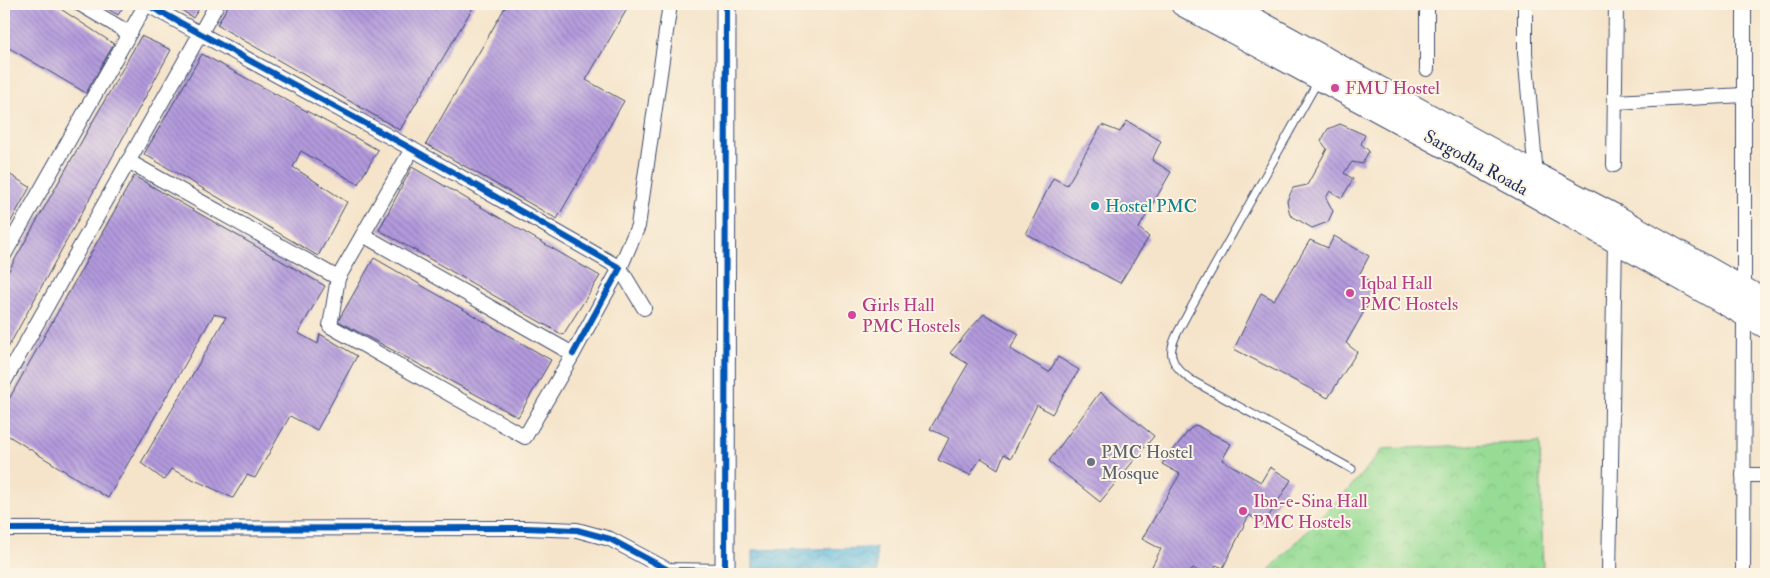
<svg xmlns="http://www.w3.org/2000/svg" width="1770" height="578" font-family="'IM FELL Double Pica',serif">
<defs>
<pattern id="park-crowns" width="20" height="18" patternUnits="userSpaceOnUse" patternTransform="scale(1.25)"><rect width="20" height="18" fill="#97dc95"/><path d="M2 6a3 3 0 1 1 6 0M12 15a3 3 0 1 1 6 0" fill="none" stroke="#82bd83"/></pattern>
<pattern id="water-waves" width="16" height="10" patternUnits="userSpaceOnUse" patternTransform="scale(1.25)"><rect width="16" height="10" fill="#63bbe0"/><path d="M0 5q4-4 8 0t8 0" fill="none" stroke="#5198b9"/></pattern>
<pattern id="building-back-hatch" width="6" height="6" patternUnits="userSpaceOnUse" patternTransform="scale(1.25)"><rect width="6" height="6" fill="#b39add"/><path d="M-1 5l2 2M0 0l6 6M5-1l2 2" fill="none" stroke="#917eb6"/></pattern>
</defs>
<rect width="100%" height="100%" fill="#fcf5e5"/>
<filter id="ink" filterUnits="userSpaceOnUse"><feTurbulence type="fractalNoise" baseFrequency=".02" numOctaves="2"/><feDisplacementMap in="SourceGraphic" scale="10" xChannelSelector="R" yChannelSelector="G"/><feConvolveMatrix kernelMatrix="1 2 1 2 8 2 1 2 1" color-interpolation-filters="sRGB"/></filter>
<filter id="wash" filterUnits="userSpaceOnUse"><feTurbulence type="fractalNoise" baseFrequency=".0096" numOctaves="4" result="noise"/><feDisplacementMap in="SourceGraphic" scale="20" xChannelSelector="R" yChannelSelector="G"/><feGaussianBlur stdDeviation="1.12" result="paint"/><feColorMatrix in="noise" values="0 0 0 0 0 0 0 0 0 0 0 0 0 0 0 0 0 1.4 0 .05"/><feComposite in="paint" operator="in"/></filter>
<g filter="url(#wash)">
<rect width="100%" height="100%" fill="#f5e4ca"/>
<path fill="url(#park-crowns)" stroke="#59867a" d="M1540,442L1543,574H1265L1349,489L1383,449Z"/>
<path fill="url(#water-waves)" stroke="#3f759f" d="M876,548L877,574H753V550Z"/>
<g id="blocks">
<g fill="url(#building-back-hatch)">
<path d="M4,4H53L114,44L86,93L4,45Z"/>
<path d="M99,4H125L118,15Z"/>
<path d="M173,4H202L193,18Z"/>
<path d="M229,4H475L400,130L217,25Z"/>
<path d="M507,4H630L586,80L624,101L557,219L426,144Z"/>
<path d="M141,36L171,50L4,355V279Z"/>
<path d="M202,54L378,150L358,184L301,151L293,167L347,202L318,256L144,154Z"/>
<path d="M1127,121L1161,141L1152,160L1171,172L1139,228L1149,237L1120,283L1026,234L1053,178L1067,185L1102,125L1120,132Z"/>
<path d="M1340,124L1365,135L1361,144L1369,151L1362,164L1352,162L1344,173L1353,179L1342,198L1330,191L1326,198L1333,211L1328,222L1312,228L1290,215L1287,201L1293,188L1307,185L1327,149L1321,141L1328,129Z"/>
<path d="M412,167L600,276L563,335L379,230Z"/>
<path d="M4,171L30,187L4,234Z"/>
<path d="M134,176L325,286L298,333L318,344L320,334L357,356L317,430L290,416L255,478L247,475L233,498L171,469L164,480L141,463L226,317L214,314L108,498L4,433V408Z"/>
<path d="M1334,236L1369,256L1359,275L1378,287L1346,343L1357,352L1328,398L1234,349L1261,293L1274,300L1310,240L1328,248Z"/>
<path d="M374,258L551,360L518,417L338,321Z"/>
<path d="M984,314L1019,334L1010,349L1049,372L1058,357L1079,370L1052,414L1037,405L1011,458L1004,454L998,469L981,458L970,475L938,460L949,438L930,429L968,364L950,353L969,330Z"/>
<path d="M1100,392L1154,436L1100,502L1049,461Z"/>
<path d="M1196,425L1231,444L1222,460L1261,482L1270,467L1291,480L1264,524L1249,515L1223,568L1216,565L1212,574H1202L1193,568L1189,574H1160L1150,570L1161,549L1142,539L1180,474L1162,464L1190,429Z"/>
</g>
</g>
</g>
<g filter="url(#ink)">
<use href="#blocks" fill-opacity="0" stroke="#3c4a6e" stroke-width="1"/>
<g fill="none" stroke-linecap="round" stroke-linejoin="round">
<g stroke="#3c4a6e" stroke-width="9">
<path id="lane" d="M1318,81L1188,313C1173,342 1158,358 1193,381L1352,469"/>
</g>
<g stroke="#3c4a6e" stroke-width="16">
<g id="street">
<path d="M80,4L129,33"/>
<path d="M146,4L412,149L620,268L573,354"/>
<path d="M1427,4V69"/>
<path d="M1525,4V53L1536,175"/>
<path d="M1615,102L1744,95"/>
<path d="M128,161L338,278L412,149"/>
<path d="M1614,165L1616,4"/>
<path d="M4,255L146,4"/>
<path d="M338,278L330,326L525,437L573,354L363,235"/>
<path d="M1744,289V4"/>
<path d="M644,308L620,268L638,226L670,4"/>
<path d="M4,382L217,4"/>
<path d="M1743,475H1766"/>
<path d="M4,529L526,528L577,530L610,539L668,570L725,571"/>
<path d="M1609,574L1615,240"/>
<path d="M1743,574L1744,314"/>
</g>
</g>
<g stroke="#3c4a6e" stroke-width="21">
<path id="secondary" d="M725,574L726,4"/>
</g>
<g stroke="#3c4a6e" stroke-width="26">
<g id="highway">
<path d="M1183,4L1528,191L1766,326"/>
<path d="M1225,4L1536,175L1614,216L1766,302"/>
</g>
</g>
<use href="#lane" stroke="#fff" stroke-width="7"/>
<use href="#street" stroke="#fff" stroke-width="14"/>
<use href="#secondary" stroke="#fff" stroke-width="19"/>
<use href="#highway" stroke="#fff" stroke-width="24"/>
<g stroke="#fcf5e5" stroke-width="9">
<g id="cycleway">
<path d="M146,4L412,149L620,268L573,354"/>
<path d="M4,529L526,528L577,530L610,539L668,570L725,571"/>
<path d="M725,574L726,4"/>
</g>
</g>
<use href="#cycleway" stroke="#0057b8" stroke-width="6"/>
</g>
</g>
<g fill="#d1479c" stroke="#fcf5e5" stroke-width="2">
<circle cx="1335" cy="88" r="5"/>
<circle cx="1350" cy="293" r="5"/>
<circle cx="852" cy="315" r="5"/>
<circle cx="1243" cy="511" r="5"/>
</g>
<circle fill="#0f9aa8" stroke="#fcf5e5" stroke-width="2" cx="1095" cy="206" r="5"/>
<circle fill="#6b7280" stroke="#fcf5e5" stroke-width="2" cx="1091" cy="462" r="5"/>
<g text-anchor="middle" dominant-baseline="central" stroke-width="4" stroke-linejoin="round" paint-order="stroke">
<g font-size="18" fill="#b23c85" stroke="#fcf5e5" text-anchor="start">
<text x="1345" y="88">FMU Hostel</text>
<text x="1360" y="283">Iqbal Hall<tspan x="1360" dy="21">PMC Hostels</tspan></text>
<text x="862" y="305">Girls Hall<tspan x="862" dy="21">PMC Hostels</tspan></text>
<text x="1253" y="501">Ibn-e-Sina Hall<tspan x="1253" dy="21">PMC Hostels</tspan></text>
</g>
<g font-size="18" fill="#1b2f5e" stroke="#fcf5e5">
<text transform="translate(1476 163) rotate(29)">Sargodha Roada</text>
</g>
<g font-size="18" fill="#0d838f" stroke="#fcf5e5" text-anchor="start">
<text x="1105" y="206">Hostel PMC</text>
</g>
<g font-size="18" fill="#5b616d" stroke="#fcf5e5" text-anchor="start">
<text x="1101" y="452">PMC Hostel<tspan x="1101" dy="21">Mosque</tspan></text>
</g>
</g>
<rect width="1770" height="578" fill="none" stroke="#fcf5e5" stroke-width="20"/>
</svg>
